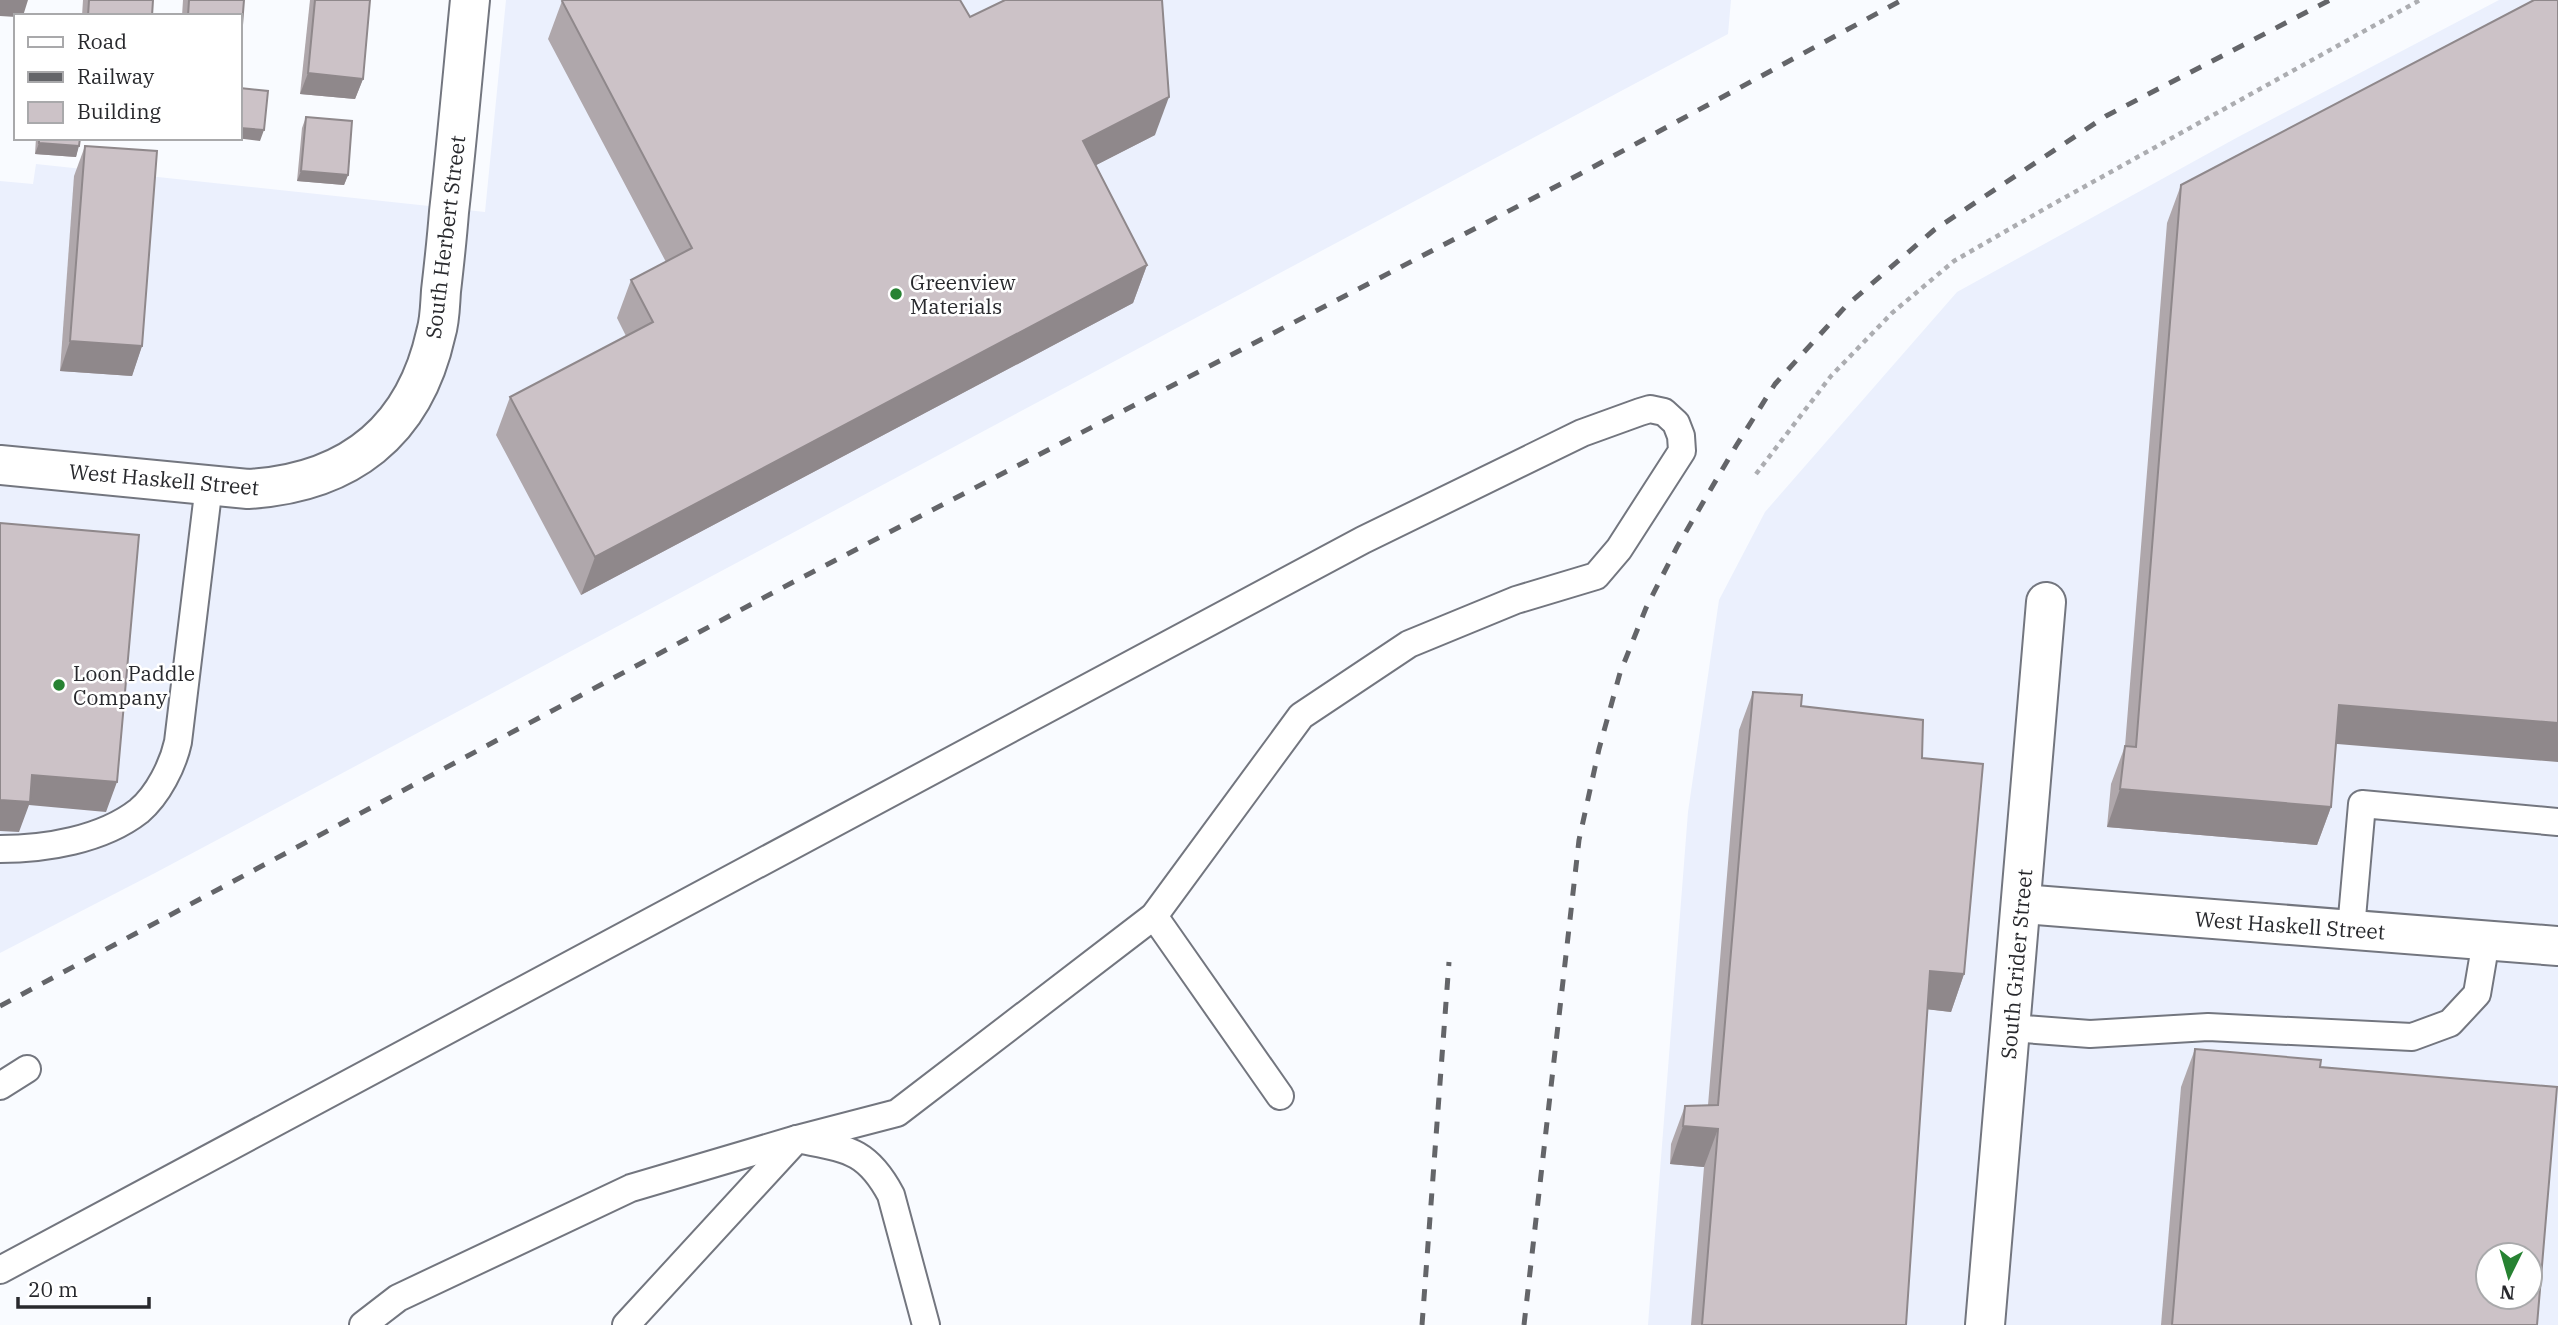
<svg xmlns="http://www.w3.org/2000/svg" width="2558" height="1325" font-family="'IBM Plex Serif',serif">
<rect width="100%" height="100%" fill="#f9fbff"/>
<g fill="#ebf0fd" fill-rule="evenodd">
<path d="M506,0H1731L1728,34L155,873L0,953V181L33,184L36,164L485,212Z"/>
<path d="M2499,0H2558V1325H1648L1688,812L1719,600L1765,512L1957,292L2238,137ZM2488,1255H2530V1297H2488Z"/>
</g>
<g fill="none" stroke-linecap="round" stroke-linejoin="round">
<g stroke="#73767f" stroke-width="30">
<g id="lane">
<path d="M0,849C45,849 102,840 139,811C158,795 173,765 178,742L209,485"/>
<path d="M1154,916L1280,1096"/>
<path d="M2351,929L2362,804L2558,822"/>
<path d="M2011,1028L2090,1034L2208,1027L2412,1037L2450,1023L2477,994L2486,941"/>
<path d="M0,1086L27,1069"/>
<path d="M0,1270L1363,540L1582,433L1640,412L1650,409L1664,412L1676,423L1681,436L1682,451L1619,549L1596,576L1516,600L1409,644L1301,716L1154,916L897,1113L797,1139L631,1188L398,1298L363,1325"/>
<path d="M626,1325L797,1139C845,1149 866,1148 891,1195L926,1325"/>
</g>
</g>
<g stroke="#73767f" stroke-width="42">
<g id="street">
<path d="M0,465L248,489C348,483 414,433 436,333C440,320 440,305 441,291C444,265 447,238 449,212C457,141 463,71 470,0"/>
<path d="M2022,904L2558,946"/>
<path d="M1985,1325L2046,602"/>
</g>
</g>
<path stroke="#acadb1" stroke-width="4.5" stroke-dasharray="5 5" stroke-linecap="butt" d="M1756,474L1831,376L1892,313L1954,261L2046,208L2420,0"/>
<use href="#lane" stroke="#fff" stroke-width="26"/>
<use href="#street" stroke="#fff" stroke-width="38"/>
<g stroke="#646569" stroke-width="5" stroke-dasharray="12 12" stroke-linecap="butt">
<path d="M0,1006L778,590L1580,174L1902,0"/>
<path d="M1422,1325L1449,962"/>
<path d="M1524,1325L1579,840L1599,749L1620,673L1646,608L1677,547L1736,446L1775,384L1846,306L1934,230L2106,116L2330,0"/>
</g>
</g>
<g fill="#afa7ab">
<path d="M83,0H153L152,16H82Z"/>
<path d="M183,0H244L242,25L240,32V16H182Z"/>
<path d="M310,0H370L363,79L355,99L300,94Z"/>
<path d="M562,1L970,17L1155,135L1096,165L1147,265L1133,303L581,595L496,435L510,397L626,336L617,318L631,280L666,262L548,39Z"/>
<path d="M306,117L348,175L344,185L297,181L302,128Z"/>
<path d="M36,138H80L76,157L35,154Z"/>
<path d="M85,146L142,346L132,376L60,371L74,176Z"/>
<path d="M2181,185L2336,744L2331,807L2317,845L2107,827L2111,784L2125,746L2167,223Z"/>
<path d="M1753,692L1801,706L1922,758L1964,974L1951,1012L1927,1009L1906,1325H1691L1704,1167L1670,1164L1671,1144L1685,1106L1708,1105L1739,730Z"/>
<path d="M2195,1049L2320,1067L2537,1325H2161L2181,1087Z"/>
</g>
<g fill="#8f888b">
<path d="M0,0H28L23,16H16V17L0,16Z"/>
<path d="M308,73L363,79L355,99L300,94Z"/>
<path d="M1169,97L1155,135L1069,179L1083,141Z"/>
<path d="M240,128L264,130L260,141L236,138H240Z"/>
<path d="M39,143L79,146L76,157L35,154Z"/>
<path d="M301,171L348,175L344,185L297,181Z"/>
<path d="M1147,265L1133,303L581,595L595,557Z"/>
<path d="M70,341L142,346L132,376L60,371Z"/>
<path d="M2339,705L2558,723V762L2325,743Z"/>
<path d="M32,775L117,782L106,812L29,805L19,832L0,831V800Z"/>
<path d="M2120,789L2331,807L2317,845L2107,827Z"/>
<path d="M1930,971L1964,974L1951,1012L1916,1008Z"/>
<path d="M1683,1126L1718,1129L1704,1167L1670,1164Z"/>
</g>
<g fill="#ccc2c7" stroke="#8f888b" stroke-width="2" fill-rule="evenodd">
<path d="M89,0H153L152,16H88Z"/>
<path d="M189,0H244L242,25H240V16H188Z"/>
<path d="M315,0H370L363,79L308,73Z"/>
<path d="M563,0H960L970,17L1005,0H1162L1169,97L1083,141L1147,265L595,557L510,397L653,322L631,280L692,248L562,1Z"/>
<path d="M2534,0H2558V723L2339,705L2331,807L2120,789L2125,746L2136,747L2181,185Z"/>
<path d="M240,88L268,91L264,130L240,128Z"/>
<path d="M306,117L352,121L348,175L301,171Z"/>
<path d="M39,138H80L79,146L39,143Z"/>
<path d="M85,146L157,151L142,346L70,341Z"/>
<path d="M0,523L139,535L117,782L32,775L30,802L0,800Z"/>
<path d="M1753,692L1802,695L1801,706L1923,720L1922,758L1983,764L1964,974L1930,971L1906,1325H1702L1718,1129L1683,1126L1685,1106L1718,1105Z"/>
<path d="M2195,1049L2321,1060L2320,1067L2557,1087L2537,1325H2172ZM2488,1255H2530V1297H2488Z"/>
</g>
<g fill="#278232" stroke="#fff" stroke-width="2.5">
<circle cx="896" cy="294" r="7"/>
<circle cx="59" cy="685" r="7"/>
</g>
<g text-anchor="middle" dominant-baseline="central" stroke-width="5" stroke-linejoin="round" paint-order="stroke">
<g font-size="21" fill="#28292d" stroke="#fff">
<text transform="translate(445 237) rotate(-83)">South Herbert Street</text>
<text transform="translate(164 479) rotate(5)">West Haskell Street</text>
<text transform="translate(2290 925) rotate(4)">West Haskell Street</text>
<text transform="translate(2016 964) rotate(-85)">South Grider Street</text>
</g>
<g font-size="21" fill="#28292d" stroke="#fff" text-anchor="start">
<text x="910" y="282">Greenview<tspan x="910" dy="24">Materials</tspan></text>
<text x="73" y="673">Loon Paddle<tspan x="73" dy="24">Company</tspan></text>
</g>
</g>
<rect x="14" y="14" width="228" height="126" fill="#ffffff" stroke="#a9a9ab" stroke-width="2"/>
<rect x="28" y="37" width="35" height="10" fill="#ffffff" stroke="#a9a9ab" stroke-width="2"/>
<text x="77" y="49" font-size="21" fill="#28292d">Road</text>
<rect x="28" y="72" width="35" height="10" fill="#646569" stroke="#a9a9ab" stroke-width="2"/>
<text x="77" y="84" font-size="21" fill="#28292d">Railway</text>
<rect x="28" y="102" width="35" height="21" fill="#ccc2c7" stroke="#a9a9ab" stroke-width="2"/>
<text x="77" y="119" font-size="21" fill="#28292d">Building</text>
<g transform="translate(2509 1276) rotate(185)"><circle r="33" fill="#ffffff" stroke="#a9a9ab" stroke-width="2"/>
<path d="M0-5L12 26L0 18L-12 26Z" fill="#278232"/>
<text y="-10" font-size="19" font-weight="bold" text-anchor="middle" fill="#28292d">N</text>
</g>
<path d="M18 1297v10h131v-10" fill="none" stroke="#28292d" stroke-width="3.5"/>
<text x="28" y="1297" font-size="21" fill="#28292d" stroke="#ffffff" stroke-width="5" paint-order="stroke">20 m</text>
</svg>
